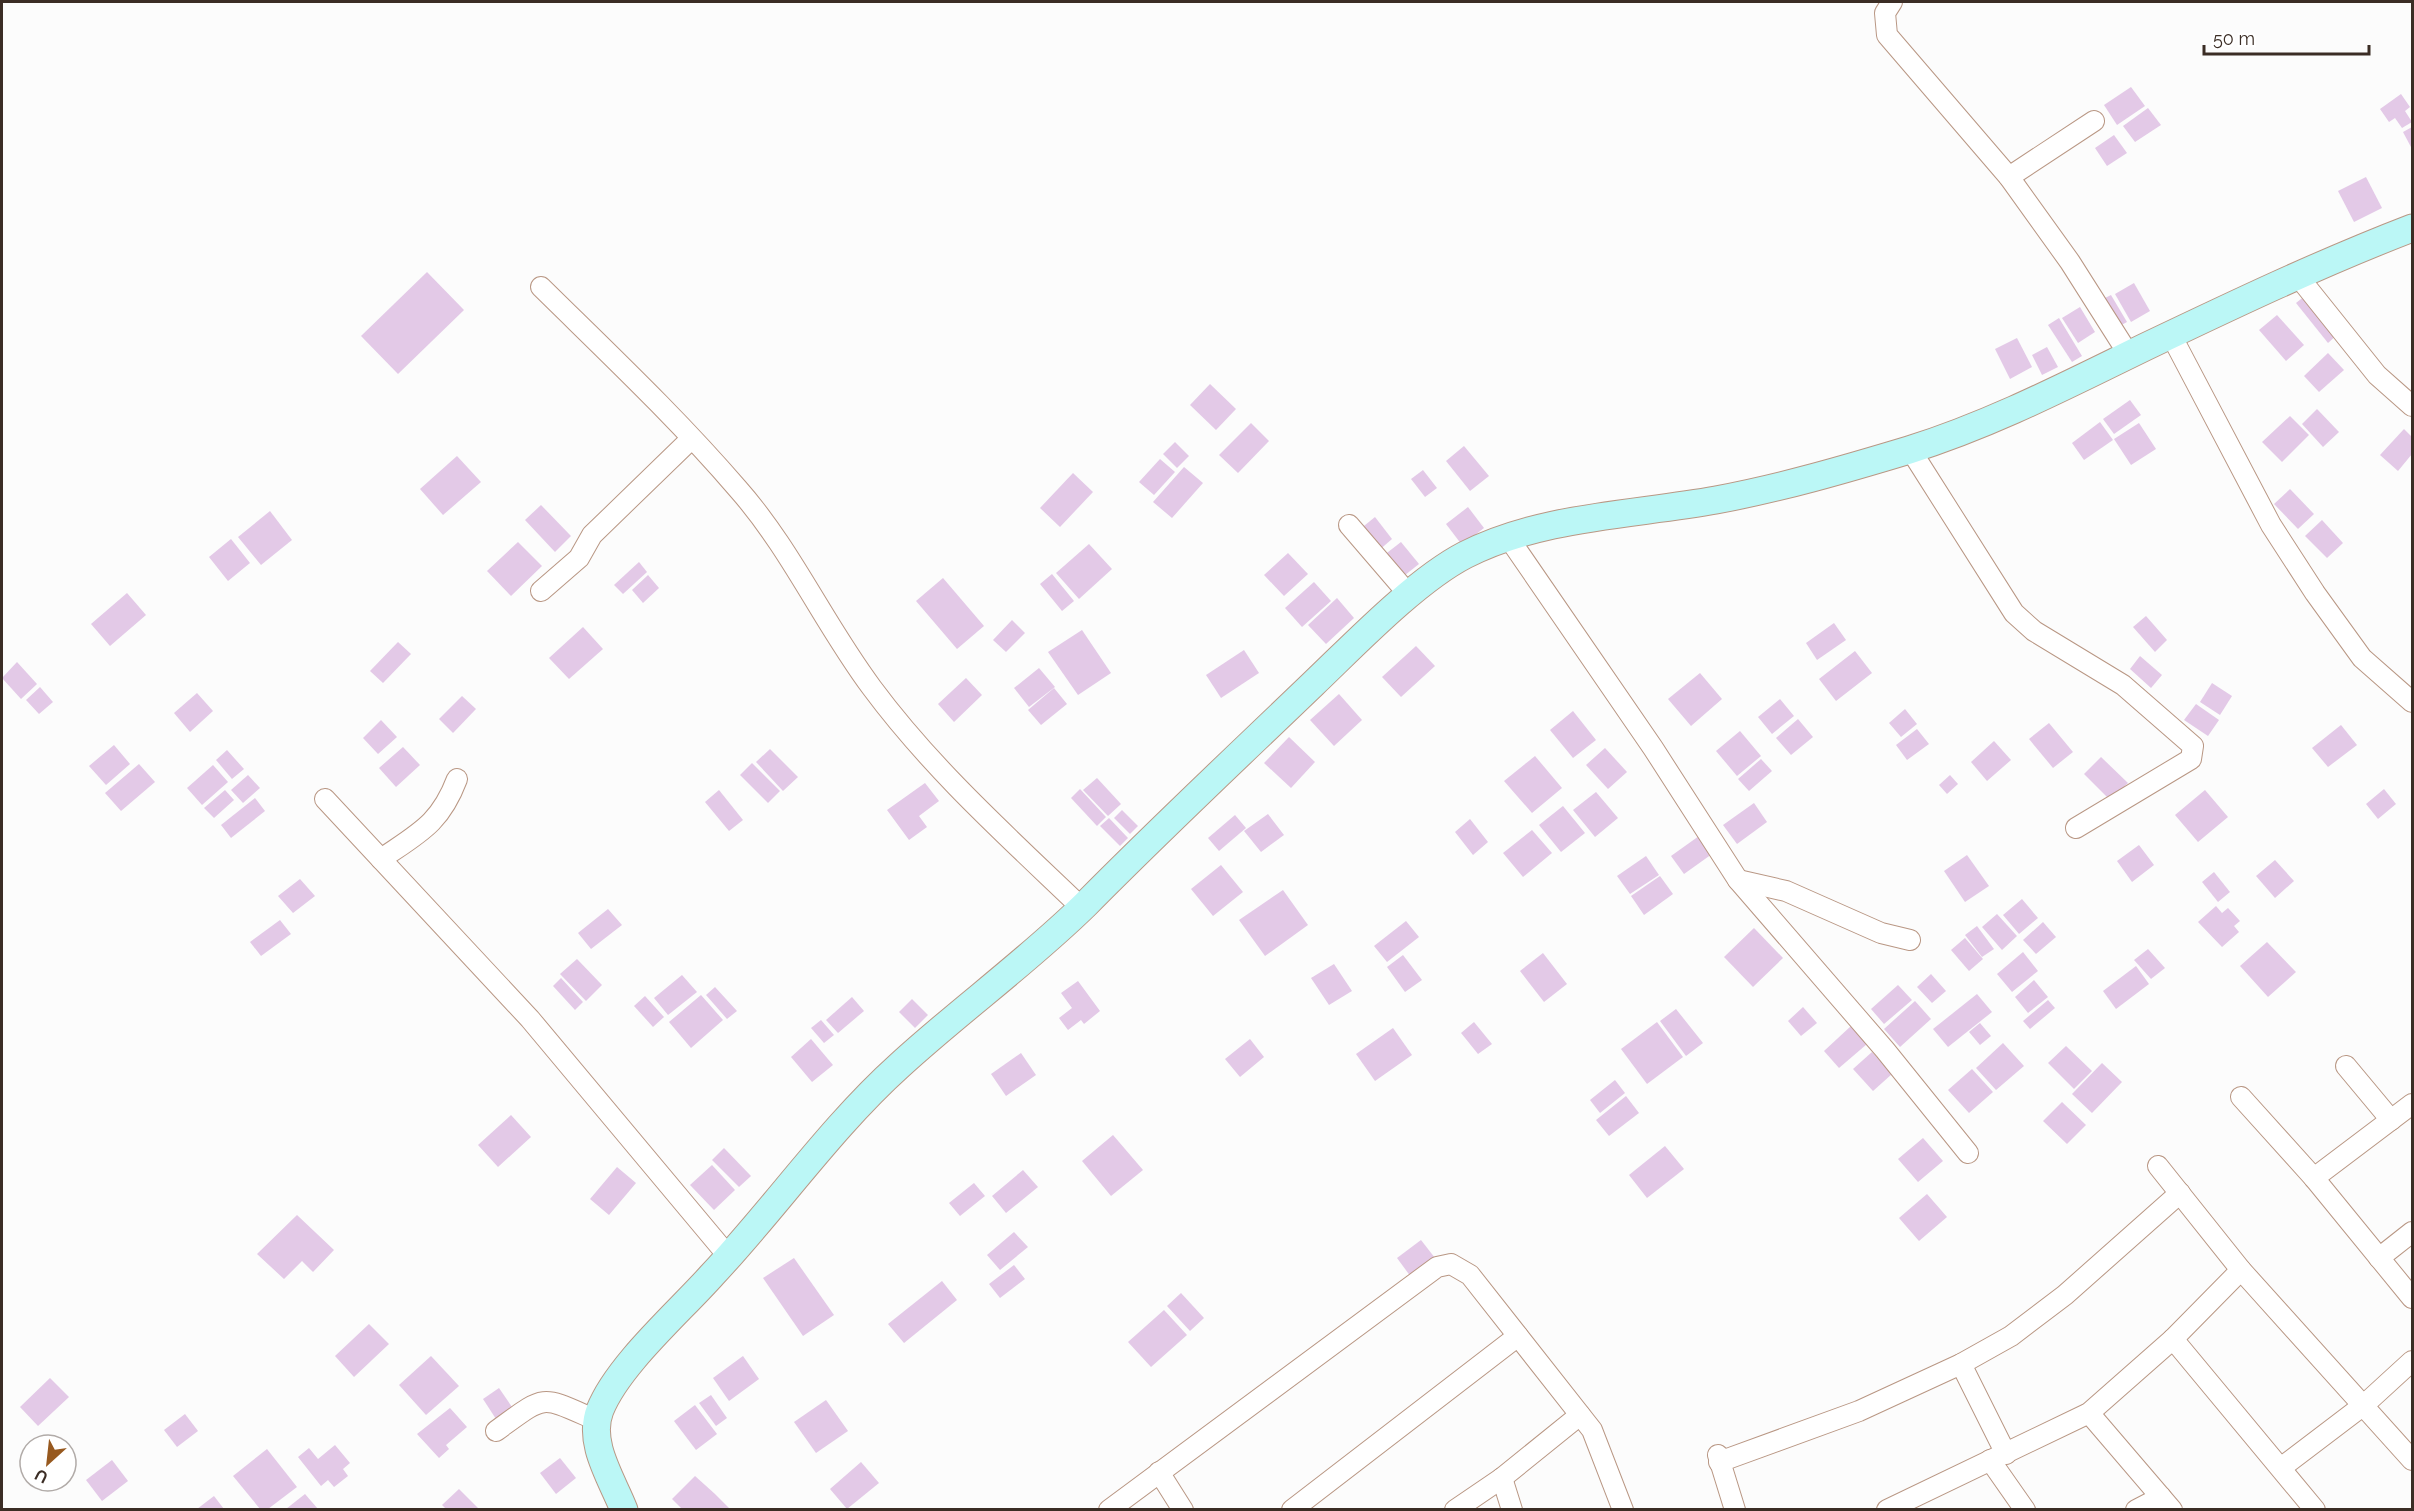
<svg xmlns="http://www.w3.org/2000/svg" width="2414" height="1511" font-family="Raleway,sans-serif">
<rect width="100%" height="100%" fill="#fcfcfc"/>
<g fill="#e3c9e7">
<path d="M2131,87L2145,106L2117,125L2104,105Z"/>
<path d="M2401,94L2410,107L2405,111L2412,122L2402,128L2395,118L2389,122L2380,109Z"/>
<path d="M2148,108L2161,125L2135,142L2123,126Z"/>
<path d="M2412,127V149L2403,132Z"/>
<path d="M2114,135L2127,153L2107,166L2095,148Z"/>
<path d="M2366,177L2382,208L2354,222L2338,191Z"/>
<path d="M427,272L464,310L398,374L361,336Z"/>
<path d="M2134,283L2150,311L2131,322L2115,294Z"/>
<path d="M2111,295L2127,322L2116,328L2101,300Z"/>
<path d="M2306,295L2338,334L2328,343L2296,303Z"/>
<path d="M2080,307L2095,332L2078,343L2062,318Z"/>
<path d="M2277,315L2304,345L2286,361L2259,330Z"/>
<path d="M2059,318L2082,356L2072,362L2048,325Z"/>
<path d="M2017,338L2032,367L2010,379L1995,349Z"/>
<path d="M2047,347L2058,367L2042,375L2032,355Z"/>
<path d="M2328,353L2344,370L2319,392L2304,376Z"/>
<path d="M1210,384L1236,409L1216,430L1190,405Z"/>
<path d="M2130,400L2141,415L2114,434L2103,419Z"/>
<path d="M2317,409L2339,432L2323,447L2302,424Z"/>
<path d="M2290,416L2309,435L2282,462L2262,442Z"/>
<path d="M2100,422L2113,440L2084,460L2072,443Z"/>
<path d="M1251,423L1269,441L1238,473L1219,455Z"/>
<path d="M2139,423L2156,449L2131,465L2114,439Z"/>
<path d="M2404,429L2412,437V454L2398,471L2380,455Z"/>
<path d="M1175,442L1189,456L1177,468L1163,454Z"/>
<path d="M1464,446L1489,476L1470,491L1446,461Z"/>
<path d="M457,456L481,482L443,515L420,489Z"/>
<path d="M1160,459L1175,472L1154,495L1139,482Z"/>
<path d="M1184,467L1203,483L1172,518L1153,502Z"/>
<path d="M1423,470L1437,488L1425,497L1411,479Z"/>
<path d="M1073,473L1093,492L1060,527L1040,508Z"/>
<path d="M2290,489L2314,514L2298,529L2274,504Z"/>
<path d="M541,505L571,536L555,552L525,520Z"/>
<path d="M1468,507L1484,528L1462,545L1446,524Z"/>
<path d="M270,511L292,540L261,565L238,537Z"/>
<path d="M1375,517L1392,539L1377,552L1359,530Z"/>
<path d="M2322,520L2343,543L2327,558L2305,536Z"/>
<path d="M231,539L250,563L228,581L209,557Z"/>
<path d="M518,542L542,566L511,596L487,571Z"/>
<path d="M1401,542L1419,564L1400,579L1383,556Z"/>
<path d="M1089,544L1112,569L1079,599L1056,573Z"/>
<path d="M1288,553L1308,574L1284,596L1264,575Z"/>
<path d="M639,562L647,572L623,594L614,585Z"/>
<path d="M1052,574L1074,601L1062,611L1040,584Z"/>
<path d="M648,575L659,588L643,603L632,590Z"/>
<path d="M943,578L984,626L957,649L916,601Z"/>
<path d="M1314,582L1331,601L1302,627L1285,608Z"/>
<path d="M127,593L146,615L110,646L91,624Z"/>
<path d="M1337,598L1354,618L1326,644L1308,625Z"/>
<path d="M2146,616L2167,640L2155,652L2133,627Z"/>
<path d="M1012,620L1025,633L1006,652L993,640Z"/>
<path d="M1834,623L1846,640L1817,660L1806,643Z"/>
<path d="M583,627L603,649L569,679L549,658Z"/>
<path d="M1082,630L1111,673L1078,695L1048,652Z"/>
<path d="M398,642L411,654L383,683L370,671Z"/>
<path d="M1416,646L1435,666L1401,697L1382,677Z"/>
<path d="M1244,650L1259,673L1221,698L1206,675Z"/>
<path d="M1855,651L1872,673L1836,701L1819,679Z"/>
<path d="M2140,656L2162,675L2151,688L2130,669Z"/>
<path d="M17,662L37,684L21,699L2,678Z"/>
<path d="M1039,668L1055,687L1029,707L1014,688Z"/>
<path d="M1700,673L1722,699L1691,726L1668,699Z"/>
<path d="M966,678L982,695L954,722L938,704Z"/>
<path d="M2212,683L2232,696L2220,715L2200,702Z"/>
<path d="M40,687L53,702L39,714L26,700Z"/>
<path d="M1054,688L1067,704L1041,725L1028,710Z"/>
<path d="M197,693L213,711L190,732L174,713Z"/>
<path d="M1339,694L1362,720L1334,746L1310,720Z"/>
<path d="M462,696L476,709L453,733L439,719Z"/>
<path d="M1780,699L1794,716L1772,734L1758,717Z"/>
<path d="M2196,704L2219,720L2208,736L2184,720Z"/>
<path d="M1905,709L1917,724L1901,737L1889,723Z"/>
<path d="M1573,711L1596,740L1573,758L1550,730Z"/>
<path d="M1798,719L1813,737L1791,755L1776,738Z"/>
<path d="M381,720L397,737L378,754L363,738Z"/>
<path d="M2049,723L2073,752L2053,768L2029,739Z"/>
<path d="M2341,725L2357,745L2328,767L2312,748Z"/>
<path d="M1917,729L1929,744L1907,760L1896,745Z"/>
<path d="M1740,731L1761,756L1737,776L1716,751Z"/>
<path d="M1289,737L1315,762L1291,788L1264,763Z"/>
<path d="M1994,741L2011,760L1987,781L1971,762Z"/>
<path d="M114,745L130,764L106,785L89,766Z"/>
<path d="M403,747L420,765L396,787L379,768Z"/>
<path d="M1605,748L1627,772L1608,789L1586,765Z"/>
<path d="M770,749L798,777L783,791L756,762Z"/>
<path d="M227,750L244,769L232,779L216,760Z"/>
<path d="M1535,756L1562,788L1532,813L1504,781Z"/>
<path d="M2101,757L2128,783L2110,800L2084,774Z"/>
<path d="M1761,759L1772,771L1749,791L1738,779Z"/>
<path d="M752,763L780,791L768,803L740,775Z"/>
<path d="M139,764L155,782L121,811L105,793Z"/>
<path d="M213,765L228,782L202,805L187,788Z"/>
<path d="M248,775L260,788L243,803L231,790Z"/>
<path d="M1950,775L1958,784L1947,794L1939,785Z"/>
<path d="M1097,778L1121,804L1108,816L1083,790Z"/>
<path d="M925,783L939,801L919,816L927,827L909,840L887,810Z"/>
<path d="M1080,789L1106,817L1097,826L1071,798Z"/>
<path d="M2384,789L2396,804L2378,819L2366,804Z"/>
<path d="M225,790L234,800L214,818L204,808Z"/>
<path d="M719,790L743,820L729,831L705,802Z"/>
<path d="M2205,790L2228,817L2198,842L2175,815Z"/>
<path d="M1596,792L1618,818L1595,837L1573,810Z"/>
<path d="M255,798L265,811L231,838L221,825Z"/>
<path d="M1754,803L1767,822L1737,844L1723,825Z"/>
<path d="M1563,806L1585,833L1561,852L1539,825Z"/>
<path d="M1122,810L1138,826L1130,834L1114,818Z"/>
<path d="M1268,814L1284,835L1261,852L1244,831Z"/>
<path d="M1235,815L1246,828L1219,851L1208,838Z"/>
<path d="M1109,818L1128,838L1120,846L1100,826Z"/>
<path d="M1470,819L1488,842L1473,855L1455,832Z"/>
<path d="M1532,830L1552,853L1523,877L1503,853Z"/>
<path d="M1699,836L1712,854L1684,874L1671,856Z"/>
<path d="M2139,845L2154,865L2132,882L2117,861Z"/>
<path d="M1967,855L1989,886L1965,902L1944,871Z"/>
<path d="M1646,856L1659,875L1630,894L1617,876Z"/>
<path d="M2275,860L2294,881L2275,898L2256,876Z"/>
<path d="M1221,865L1243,892L1213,916L1191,889Z"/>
<path d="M2214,872L2230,892L2218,902L2202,882Z"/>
<path d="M1660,876L1673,894L1644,915L1631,896Z"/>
<path d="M300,879L315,896L293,913L278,896Z"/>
<path d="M1283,890L1308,925L1265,956L1239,920Z"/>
<path d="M2022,899L2038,918L2019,934L2003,915Z"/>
<path d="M2216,906L2222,913L2228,908L2240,921L2234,926L2239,932L2222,947L2198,922Z"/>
<path d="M608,909L622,925L591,949L578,933Z"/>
<path d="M1997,914L2017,936L2002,950L1982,927Z"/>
<path d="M280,920L291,934L261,956L250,942Z"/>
<path d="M1406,921L1419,937L1387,962L1374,946Z"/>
<path d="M2043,922L2056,937L2036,954L2023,940Z"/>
<path d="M1977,926L1994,949L1982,957L1965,935Z"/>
<path d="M1754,928L1783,958L1753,987L1724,957Z"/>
<path d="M1965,938L1983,959L1969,971L1951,950Z"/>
<path d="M2267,942L2296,972L2268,997L2240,966Z"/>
<path d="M2148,949L2165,968L2151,979L2134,960Z"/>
<path d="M2023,952L2038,971L2012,992L1997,974Z"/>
<path d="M1543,953L1567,984L1544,1002L1520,971Z"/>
<path d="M1403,955L1422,980L1405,992L1387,967Z"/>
<path d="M577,959L602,985L586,1001L560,974Z"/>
<path d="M1334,964L1352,991L1329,1005L1311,978Z"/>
<path d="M2136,966L2149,984L2116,1009L2103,991Z"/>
<path d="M1931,974L1946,991L1932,1003L1917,987Z"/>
<path d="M682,975L697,992L668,1015L654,998Z"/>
<path d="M561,978L583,1002L575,1010L553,986Z"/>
<path d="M2034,980L2048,997L2028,1013L2015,997Z"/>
<path d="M1078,981L1100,1011L1084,1024L1081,1020L1068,1030L1059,1018L1072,1008L1061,993Z"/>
<path d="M1898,985L1912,1000L1884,1024L1871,1009Z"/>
<path d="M715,987L737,1011L727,1019L706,995Z"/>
<path d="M1977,994L1992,1012L1948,1047L1933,1029Z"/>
<path d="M701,995L723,1020L691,1048L669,1022Z"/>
<path d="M645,996L664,1017L653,1027L634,1006Z"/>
<path d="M852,997L864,1011L838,1033L826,1020Z"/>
<path d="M912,999L928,1015L915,1028L899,1012Z"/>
<path d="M2048,1000L2055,1008L2030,1029L2023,1021Z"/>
<path d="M1915,1001L1931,1019L1900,1047L1884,1029Z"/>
<path d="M1803,1007L1817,1023L1801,1036L1788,1021Z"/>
<path d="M1676,1009L1703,1043L1686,1056L1660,1021Z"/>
<path d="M821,1020L834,1035L824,1043L811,1028Z"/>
<path d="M1474,1022L1492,1044L1478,1054L1461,1033Z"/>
<path d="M1657,1022L1683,1057L1647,1084L1621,1049Z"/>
<path d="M1980,1023L1991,1036L1980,1045L1969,1032Z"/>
<path d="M1851,1026L1867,1044L1839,1068L1824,1051Z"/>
<path d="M1393,1028L1412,1055L1375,1081L1356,1054Z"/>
<path d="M811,1039L833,1065L812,1082L791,1057Z"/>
<path d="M1250,1039L1264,1057L1240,1077L1225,1059Z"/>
<path d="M2003,1043L2024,1066L1996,1090L1976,1068Z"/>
<path d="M2066,1046L2092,1071L2074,1089L2048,1063Z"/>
<path d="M1872,1052L1892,1074L1873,1091L1853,1069Z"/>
<path d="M1021,1053L1036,1075L1006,1096L991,1074Z"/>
<path d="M2102,1063L2122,1082L2092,1113L2072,1094Z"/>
<path d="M1972,1069L1993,1092L1969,1113L1948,1090Z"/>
<path d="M1615,1080L1625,1093L1600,1113L1590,1100Z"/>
<path d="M1626,1096L1639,1113L1609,1136L1596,1120Z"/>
<path d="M2062,1102L2086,1125L2067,1144L2043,1121Z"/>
<path d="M511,1115L531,1137L498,1167L478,1145Z"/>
<path d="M1113,1135L1143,1170L1111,1196L1082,1161Z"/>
<path d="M1923,1138L1943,1161L1918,1182L1898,1159Z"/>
<path d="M1665,1146L1684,1169L1647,1198L1629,1175Z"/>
<path d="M724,1148L751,1176L739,1187L712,1160Z"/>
<path d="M712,1165L735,1190L714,1210L690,1185Z"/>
<path d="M617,1167L636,1183L609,1215L590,1199Z"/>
<path d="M1023,1170L1038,1187L1006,1213L992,1196Z"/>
<path d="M974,1183L985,1196L960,1216L949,1203Z"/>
<path d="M1927,1194L1947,1217L1919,1241L1899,1218Z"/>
<path d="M297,1215L334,1250L313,1272L302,1261L284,1279L257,1254Z"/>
<path d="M1014,1232L1028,1247L1000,1270L987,1255Z"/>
<path d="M1421,1240L1435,1258L1411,1277L1397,1258Z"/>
<path d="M794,1258L834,1315L803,1336L763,1278Z"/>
<path d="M1014,1265L1025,1279L1000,1298L989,1284Z"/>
<path d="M942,1281L957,1300L904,1343L888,1324Z"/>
<path d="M1181,1293L1204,1318L1190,1331L1167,1306Z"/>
<path d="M1164,1310L1187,1335L1151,1367L1128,1342Z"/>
<path d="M369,1324L389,1344L354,1377L335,1356Z"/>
<path d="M431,1356L459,1386L426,1415L399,1385Z"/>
<path d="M743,1356L759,1379L729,1401L713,1378Z"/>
<path d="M50,1378L69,1397L38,1426L20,1407Z"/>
<path d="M499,1388L512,1407L496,1419L483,1399Z"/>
<path d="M711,1395L727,1418L716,1426L699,1403Z"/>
<path d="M826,1400L848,1431L816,1453L794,1422Z"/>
<path d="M695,1405L717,1434L696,1450L674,1421Z"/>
<path d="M450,1408L467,1427L446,1445L449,1449L439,1458L417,1434Z"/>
<path d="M185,1414L198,1431L177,1447L164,1430Z"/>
<path d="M335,1445L350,1463L343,1469L348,1476L334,1487L328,1480L321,1486L298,1457L309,1448L318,1459Z"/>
<path d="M267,1449L297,1487L268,1509H260L233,1476Z"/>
<path d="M560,1458L576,1478L556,1494L540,1473Z"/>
<path d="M112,1460L128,1481L102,1501L86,1480Z"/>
<path d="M861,1462L879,1483L847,1509L830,1489Z"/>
<path d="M695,1476L715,1494L730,1509H682L672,1499Z"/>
<path d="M459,1489L479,1509H446L442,1505Z"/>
<path d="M305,1494L318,1509H286Z"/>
<path d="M214,1496L224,1509H197Z"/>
</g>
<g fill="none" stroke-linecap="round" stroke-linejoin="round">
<g stroke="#b99784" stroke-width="22">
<g id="street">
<path d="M1892,2L1885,13L1887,35L2009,177L2070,262L2129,355"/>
<path d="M2009,177L2094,121"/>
<path d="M2297,275L2377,375L2412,406"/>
<path d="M541,287C608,353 677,418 738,489C791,549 824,624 872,688C932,769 1009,838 1082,908"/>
<path d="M2171,335L2271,525L2315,593L2362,658L2412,702"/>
<path d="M1910,449L2014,613L2034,631L2123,685L2193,746L2191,759L2076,828"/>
<path d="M1349,525L1410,596"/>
<path d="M1508,537L1653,748L1738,880L1885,1050L1968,1153"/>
<path d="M541,591L579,558L592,535L691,439"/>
<path d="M325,799L530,1019L729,1257"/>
<path d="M381,859C419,833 440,824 457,779"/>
<path d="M1738,880L1786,891L1881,933L1910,940"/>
<path d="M2346,1066L2391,1120"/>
<path d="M2241,1097L2314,1178L2412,1298"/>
<path d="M2158,1166L2241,1270L2412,1460"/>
<path d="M2314,1178L2412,1104"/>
<path d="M2379,1258L2412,1232"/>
<path d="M2173,1339L2315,1510"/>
<path d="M1961,1364L2006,1454"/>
<path d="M2089,1413L2172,1510"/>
<path d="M496,1431C547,1394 539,1395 596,1420"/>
<path d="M1718,1455L1735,1510"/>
<path d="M1990,1460L2025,1510"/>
<path d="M1719,1462L1859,1411L1961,1364L2011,1336L2065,1295L2180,1193"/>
<path d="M2282,1467L2365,1404L2412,1361"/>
<path d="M1159,1472L1183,1510"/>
<path d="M1502,1478L1512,1510"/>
<path d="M1109,1510L1437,1267L1451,1264L1470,1275L1592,1430L1623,1510"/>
<path d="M1292,1510L1518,1336"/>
<path d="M1455,1510L1502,1478L1580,1415"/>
<path d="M1887,1510L2089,1413L2173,1339L2241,1270"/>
<path d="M2136,1510L2161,1497"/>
</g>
</g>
<g stroke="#b99784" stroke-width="29">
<path id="secondary" d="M624,1510C612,1479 587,1443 600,1410C618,1365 679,1312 712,1275C776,1207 830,1128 900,1065C960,1010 1027,962 1086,904C1160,829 1237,757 1313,684C1354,645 1415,581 1465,555C1541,516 1633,515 1716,500C1781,488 1846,469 1909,450C1992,424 2067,385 2145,347C2233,305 2321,263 2412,228"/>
</g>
<use href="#street" stroke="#fff" stroke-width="20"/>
<use href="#secondary" stroke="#bbf7f6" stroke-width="27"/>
</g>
<rect width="2414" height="1511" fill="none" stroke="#3b2d25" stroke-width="6"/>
<g transform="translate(48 1463) rotate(207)"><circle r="28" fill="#ffffff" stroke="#b1aba8" stroke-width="1.5"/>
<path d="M0-4.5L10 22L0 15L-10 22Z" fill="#97591f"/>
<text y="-9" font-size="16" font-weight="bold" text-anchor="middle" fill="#3b2d25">U</text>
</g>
<path d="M2204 45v9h165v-9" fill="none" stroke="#3b2d25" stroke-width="3"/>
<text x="2213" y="45" font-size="18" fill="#3b2d25" stroke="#ffffff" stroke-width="4.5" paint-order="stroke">50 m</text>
</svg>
